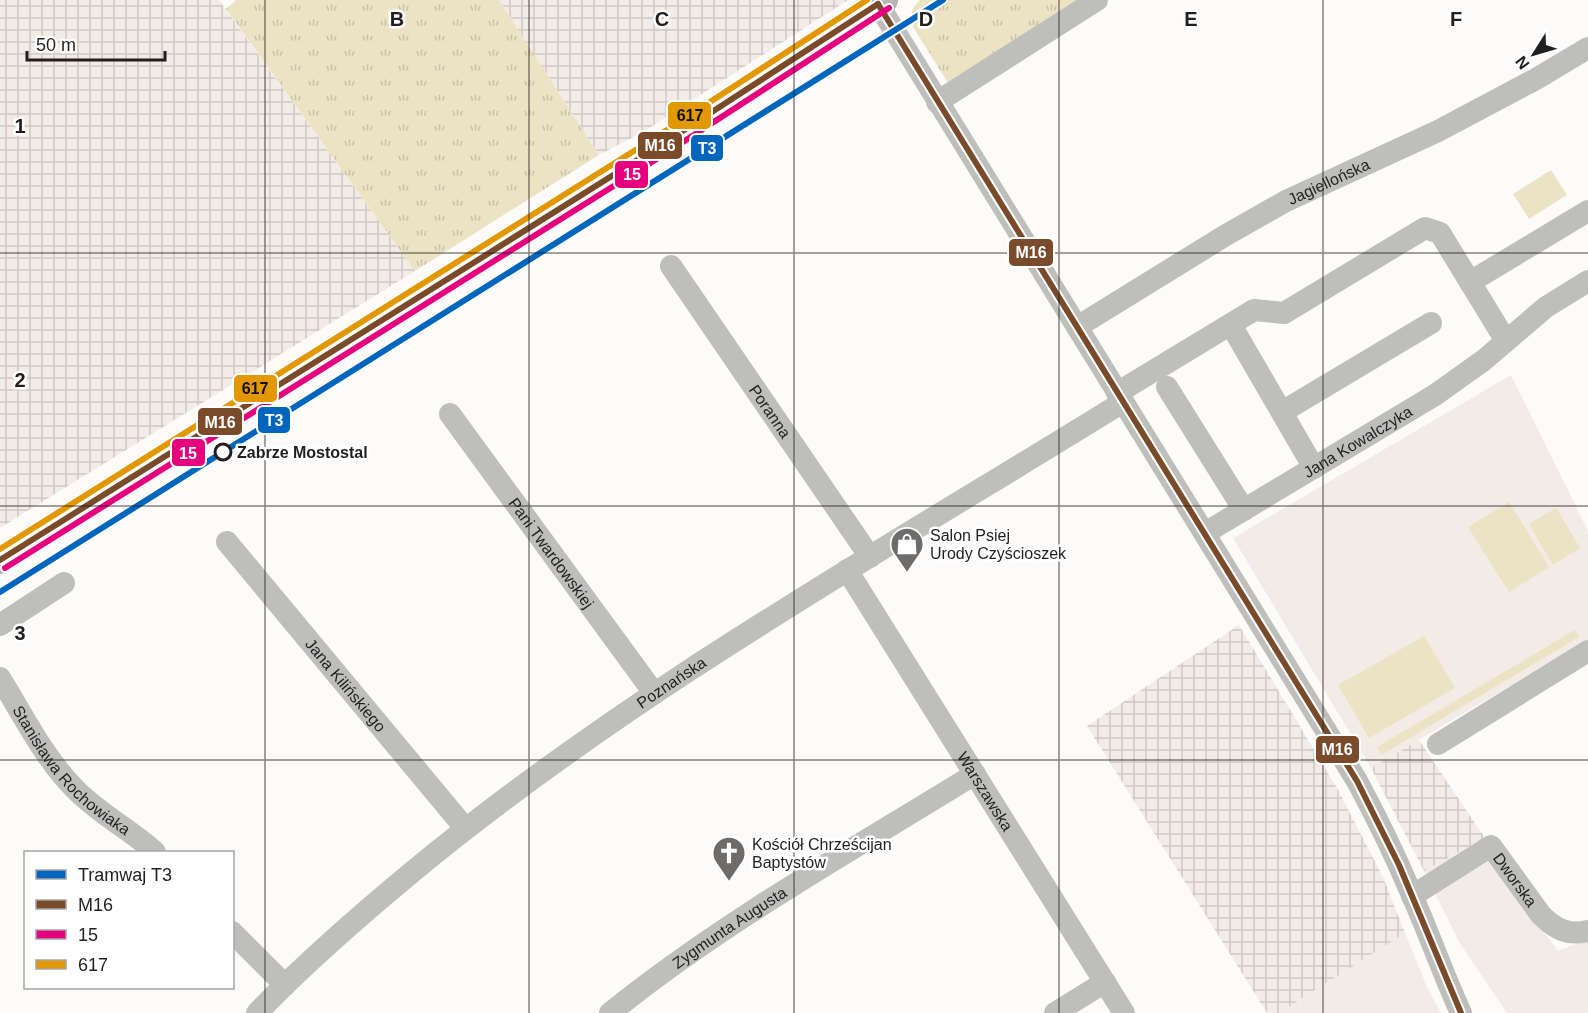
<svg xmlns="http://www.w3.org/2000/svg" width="1588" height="1013" font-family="Helvetica,sans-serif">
<defs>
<pattern id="industrial-grid" width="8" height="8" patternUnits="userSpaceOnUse" patternTransform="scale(1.5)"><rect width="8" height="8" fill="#f2ebe6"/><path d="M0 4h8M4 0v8" fill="none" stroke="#cfc9c5"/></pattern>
<pattern id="grass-tufts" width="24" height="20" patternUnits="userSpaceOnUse" patternTransform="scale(1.5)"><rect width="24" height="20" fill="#ece3c4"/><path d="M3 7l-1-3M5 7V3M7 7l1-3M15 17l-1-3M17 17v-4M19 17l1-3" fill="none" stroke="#cac2a8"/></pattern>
</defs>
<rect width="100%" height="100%" fill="#fdfbfa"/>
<g fill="#f2ebe6">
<path d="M1511,375L1588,531V640L1371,768L1233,538Z"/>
<path d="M1478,842L1558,951L1588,939V1013H1507L1459,942L1424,871Z"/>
<path d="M1405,933L1427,987L1441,1013H1279Z"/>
</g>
<g fill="url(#industrial-grid)">
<path d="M0,0H219L415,271L0,528Z"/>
<path d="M499,0H848L643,132L599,155Z"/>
<path d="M1239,625L1337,788L1383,877L1405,933L1279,1013H1267L1087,726Z"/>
<path d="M1419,740L1485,838L1424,871L1371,768Z"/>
</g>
<g fill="url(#grass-tufts)">
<path d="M236,0H499L599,155L415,271L226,9Z"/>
<path d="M920,0H1095L953,91L913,27C909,15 911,9 920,0Z"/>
</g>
<g fill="#ece3c4">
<path d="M1551,170L1567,195L1529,219L1513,194Z"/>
<path d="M1509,502L1549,567L1509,592L1468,527Z"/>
<path d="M1556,508L1580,548L1553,565L1529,524Z"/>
<path d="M1575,630L1579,637L1381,755L1377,747Z"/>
<path d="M1424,636L1455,688L1369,738L1338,685Z"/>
</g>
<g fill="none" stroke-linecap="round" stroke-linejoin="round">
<g stroke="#bebebd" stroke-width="22">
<path d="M878,4L1357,781C1377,818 1395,855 1411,893C1429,933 1443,974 1461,1013"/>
<path d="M937,102L1097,0"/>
<path id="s1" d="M671,266L870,557"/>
<path d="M1231,325L1314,468"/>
<path id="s2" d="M1077,327L1226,235L1286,201L1438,131L1536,79L1588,48"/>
<path d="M1506,341L1470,282L1588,211"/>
<path d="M1167,387L1244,510"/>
<path d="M1117,393L1254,310L1284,313L1425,228L1440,233L1470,282"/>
<path d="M1282,412L1431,323"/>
<path id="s3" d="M450,414L654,693"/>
<path id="s4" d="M1205,533L1435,395L1484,360L1546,307L1588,281"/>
<path id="s5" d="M227,542L465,828"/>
<path id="s6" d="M847,570L1124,1013"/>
<path d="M0,625L64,583"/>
<path id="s7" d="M0,678C23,715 44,758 75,789C99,814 130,829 155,852"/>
<path d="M1438,744L1588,651"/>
<path id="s8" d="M1412,896L1491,846L1541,915C1555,929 1568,936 1588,931"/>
<path d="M232,932L285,985"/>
<path id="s9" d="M257,1013C305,963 358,917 411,873C631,691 881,552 1123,402"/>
<path id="s10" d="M610,1013C723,922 852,850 975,774"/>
<path d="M1055,1013L1105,982"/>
</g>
<path stroke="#b6b5b4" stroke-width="28" d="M0,560L658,147L884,0"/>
<g stroke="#fff" stroke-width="10">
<g id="bus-1">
<path d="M878,4L1357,781L1399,865L1461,1013"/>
<path d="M0,560L658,147L878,4"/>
</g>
</g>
<g stroke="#fff" stroke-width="10">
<path id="bus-2" d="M5,568L663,155L889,8"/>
</g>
<g stroke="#fff" stroke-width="10">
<path id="bus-3" d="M0,549L653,139L867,0"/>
</g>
<use href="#bus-1" stroke="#7a4b2a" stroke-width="6"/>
<use href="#bus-2" stroke="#e5007d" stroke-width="6"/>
<use href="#bus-3" stroke="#e29803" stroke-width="6"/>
<g stroke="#fff" stroke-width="10">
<path id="tram-1" d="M0,592L943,0"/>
</g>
<use href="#tram-1" stroke="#0065bd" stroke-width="6"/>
</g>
<path fill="none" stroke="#211f1e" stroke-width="1.5" stroke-opacity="0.55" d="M265,0V1013M529,0V1013M794,0V1013M1059,0V1013M1323,0V1013M0,253H1588M0,506H1588M0,760H1588"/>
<defs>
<g id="shop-pin" transform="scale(1.725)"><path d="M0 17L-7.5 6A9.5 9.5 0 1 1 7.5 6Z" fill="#6e6c6b" stroke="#fff"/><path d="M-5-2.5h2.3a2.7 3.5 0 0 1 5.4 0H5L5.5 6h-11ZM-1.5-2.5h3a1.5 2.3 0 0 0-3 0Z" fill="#fff"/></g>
<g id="church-pin" transform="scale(1.725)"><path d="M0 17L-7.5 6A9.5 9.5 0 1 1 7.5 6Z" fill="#6e6c6b" stroke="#fff"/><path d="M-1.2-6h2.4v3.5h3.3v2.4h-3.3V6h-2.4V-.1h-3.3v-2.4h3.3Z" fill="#fff"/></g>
</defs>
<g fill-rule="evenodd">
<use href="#shop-pin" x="907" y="544"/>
<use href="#church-pin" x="729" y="853"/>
</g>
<circle fill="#fff" stroke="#211f1e" stroke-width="3" cx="223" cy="452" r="8"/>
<g text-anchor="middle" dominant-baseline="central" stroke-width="5" stroke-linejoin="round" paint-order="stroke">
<g font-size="16" fill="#211f1e" stroke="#fff">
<text stroke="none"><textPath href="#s2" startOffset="291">Jagiellońska</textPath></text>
<text stroke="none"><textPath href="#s1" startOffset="176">Poranna</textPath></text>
<text stroke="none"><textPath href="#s4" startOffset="178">Jana Kowalczyka</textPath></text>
<text stroke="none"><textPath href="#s3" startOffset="172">Pani Twardowskiej</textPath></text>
<text stroke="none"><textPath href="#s9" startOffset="531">Poznańska</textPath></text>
<text stroke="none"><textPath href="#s5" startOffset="186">Jana Kilińskiego</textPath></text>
<text stroke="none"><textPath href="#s7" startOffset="118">Stanisława Rochowiaka</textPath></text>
<text stroke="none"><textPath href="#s6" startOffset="261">Warszawska</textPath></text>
<text stroke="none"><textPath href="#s8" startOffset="135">Dworska</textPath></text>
<text stroke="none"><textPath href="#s10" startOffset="147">Zygmunta Augusta</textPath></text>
</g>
<g font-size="16" font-weight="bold" fill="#211f1e" stroke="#fff" text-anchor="start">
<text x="237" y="452">Zabrze Mostostal</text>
</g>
<g font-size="16" fill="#211f1e" stroke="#fff" text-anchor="start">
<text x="930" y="535">Salon Psiej<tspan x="930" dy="18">Urody Czyścioszek</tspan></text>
<text x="752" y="844">Kościół Chrześcijan<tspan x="752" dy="18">Baptystów</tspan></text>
</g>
</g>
<g font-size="20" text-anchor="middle" font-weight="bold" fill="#211f1e" stroke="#fff" stroke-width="5" stroke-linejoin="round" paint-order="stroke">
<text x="397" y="26">B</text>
<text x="662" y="26">C</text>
<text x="926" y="26">D</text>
<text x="1191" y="26">E</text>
<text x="1456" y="26">F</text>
<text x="20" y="133">1</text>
<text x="20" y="387">2</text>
<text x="20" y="640">3</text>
</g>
<g stroke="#fff" stroke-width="2">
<rect x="667" y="101" width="45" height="29" rx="6" fill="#e29803"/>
<rect x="637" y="131" width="46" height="29" rx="6" fill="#7a4b2a"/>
<rect x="690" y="134" width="34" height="28" rx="6" fill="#0065bd"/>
<rect x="614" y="160" width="35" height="29" rx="6" fill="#e5007d"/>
<rect x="1008" y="238" width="46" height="29" rx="6" fill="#7a4b2a"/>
<rect x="233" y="374" width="45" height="29" rx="6" fill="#e29803"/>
<rect x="257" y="406" width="34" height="28" rx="6" fill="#0065bd"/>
<rect x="197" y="407" width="46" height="29" rx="6" fill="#7a4b2a"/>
<rect x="171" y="438" width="35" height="29" rx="6" fill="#e5007d"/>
<rect x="1315" y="735" width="45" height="29" rx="6" fill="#7a4b2a"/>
</g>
<g font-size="16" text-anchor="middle" font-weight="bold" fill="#fff">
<text x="660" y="151">M16</text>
<text x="707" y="154">T3</text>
<text x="632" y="180">15</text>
<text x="1031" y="258">M16</text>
<text x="274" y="426">T3</text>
<text x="220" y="428">M16</text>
<text x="188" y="459">15</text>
<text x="1337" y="755">M16</text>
</g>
<g font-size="16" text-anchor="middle" font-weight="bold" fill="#111">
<text x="690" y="121">617</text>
<text x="255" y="394">617</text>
</g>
<rect x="24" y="851" width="210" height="138" fill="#ffffff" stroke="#a6a5a5" stroke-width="1.5"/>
<rect x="36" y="870" width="30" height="9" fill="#0065bd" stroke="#a6a5a5" stroke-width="1.5"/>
<text x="78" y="881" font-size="18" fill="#211f1e">Tramwaj T3</text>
<rect x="36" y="900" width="30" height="9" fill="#7a4b2a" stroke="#a6a5a5" stroke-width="1.5"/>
<text x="78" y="911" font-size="18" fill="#211f1e">M16</text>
<rect x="36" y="930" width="30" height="9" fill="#e5007d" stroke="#a6a5a5" stroke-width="1.5"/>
<text x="78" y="941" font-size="18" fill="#211f1e">15</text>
<rect x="36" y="960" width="30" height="9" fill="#e29803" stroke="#a6a5a5" stroke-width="1.5"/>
<text x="78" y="971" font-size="18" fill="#211f1e">617</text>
<g transform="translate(1534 54) rotate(233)" stroke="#ffffff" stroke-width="4.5" paint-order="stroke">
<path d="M0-4.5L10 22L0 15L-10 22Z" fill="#211f1e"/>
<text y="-9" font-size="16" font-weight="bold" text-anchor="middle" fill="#211f1e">N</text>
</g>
<path d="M27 51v9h138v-9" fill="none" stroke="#211f1e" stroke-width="3"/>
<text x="36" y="51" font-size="18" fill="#211f1e" stroke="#ffffff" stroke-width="4.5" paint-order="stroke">50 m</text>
</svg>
